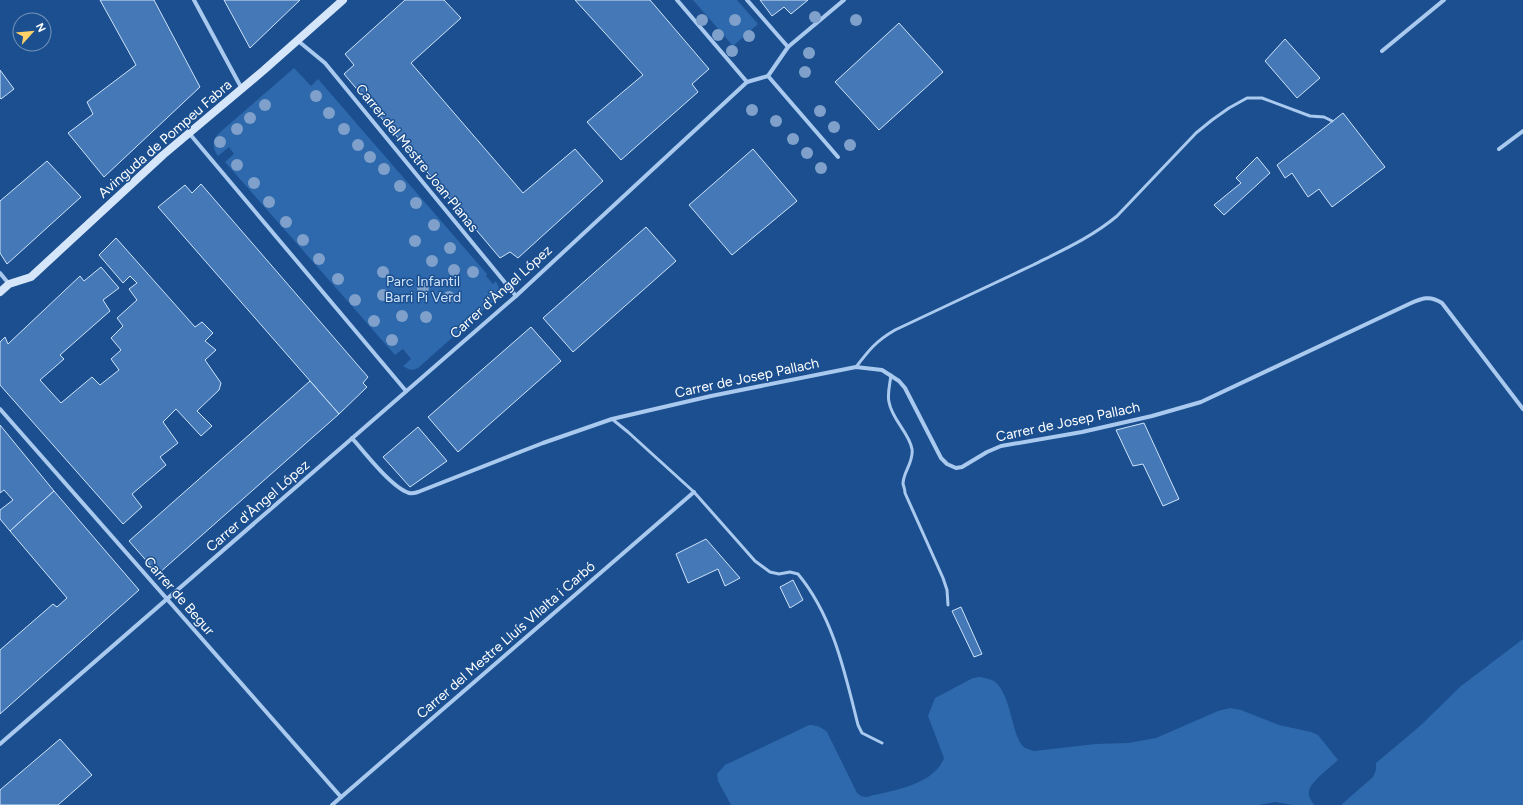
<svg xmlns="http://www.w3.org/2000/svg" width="1523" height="805" font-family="Figtree,sans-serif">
<rect width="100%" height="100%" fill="#1b4f8f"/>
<g fill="#2e69ad">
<path d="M693,0H737L758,24L733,46Z"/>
<path d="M294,68L311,86L318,79L487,274L486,276L493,284L496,281L500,291L498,297L418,368C412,371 409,370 403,366L411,359L403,349L395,355L225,162L234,154L229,147L218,156C212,148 212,142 218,134Z"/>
<path d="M1523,639V805H1341L1373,777L1376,770V763L1420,726L1461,686Z"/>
<path d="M980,677C984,678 989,679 992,680C1012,690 1011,739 1025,748C1028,749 1031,750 1034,751L1096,744L1128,743L1156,738L1218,711L1230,708L1241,710L1279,725L1311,732L1318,735L1338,760C1331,767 1310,782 1309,791C1308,796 1311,801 1315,805H1293L1275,802L1259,805H731L718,781L717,774L725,765L809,725C817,725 821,727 827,732L857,793L861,796L866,797C891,791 934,785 944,758L928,716L935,698L973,678Z"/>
</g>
<g fill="#4478b7" stroke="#cfe3fa">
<path d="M100,0H154L200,87L104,177L68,133L93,114L87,102L136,65Z"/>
<path d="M224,0H300L250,48Z"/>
<path d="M405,0H444L461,18L411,63L523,193L575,149L603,181L518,258L510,252L500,258L344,74L354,65L345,54Z"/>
<path d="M575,0H650L709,69L692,84L698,92L621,160L587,122L643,75Z"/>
<path d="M760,0H808L791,14L784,7L772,16Z"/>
<path d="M899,23L943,72L879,130L835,82Z"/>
<path d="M1285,39L1320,78L1297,98L1265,61Z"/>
<path d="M0,70L14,89L1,99L0,98Z"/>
<path d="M1343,113L1385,167L1332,207L1319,189L1308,197L1292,173L1285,178L1277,165Z"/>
<path d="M753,149L797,201L732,255L689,205Z"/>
<path d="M1257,157L1270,173L1224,215L1214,205L1241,183L1236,178Z"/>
<path d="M47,161L81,197L7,264L0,253V201Z"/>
<path d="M201,184L368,377L363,383L367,387L339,414L158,207L185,185L192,193Z"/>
<path d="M646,227L676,261L573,352L543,318Z"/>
<path d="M116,238L195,327L202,322L213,333L205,341L216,350L205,360L221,383L219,390L197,411L212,426L201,436L176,409L163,422L178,443L160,457L166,465L132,494L142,507L123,524L0,385V342L5,337L8,344L80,276L84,281L101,267L119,288L103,300L110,311L60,355L64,359L40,380L61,403L92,377L100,385L119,370L111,359L121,350L111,338L123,326L117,318L137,300L129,289L137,283L130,276L123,283L99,255Z"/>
<path d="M531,327L561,361L458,452L428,417Z"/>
<path d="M310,381L339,414L158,574L129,541Z"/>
<path d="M1144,423L1179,499L1163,506L1143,464L1133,466L1116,430Z"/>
<path d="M0,425L54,491L10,531L0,519V510L13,500L4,490L0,493Z"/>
<path d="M418,427L447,461L410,487L383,457Z"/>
<path d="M54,491L139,590L0,714V650L53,604L57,607L67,598L10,531Z"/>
<path d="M706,539L740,578L725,586L718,569L688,583L676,554Z"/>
<path d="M793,580L803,600L790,608L780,587Z"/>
<path d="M961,607L982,654L974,657L952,611Z"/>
<path d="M60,739L92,775L58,805H0V790Z"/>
</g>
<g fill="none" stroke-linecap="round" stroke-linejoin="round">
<g stroke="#a9c9ee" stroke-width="3">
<path d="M856,367C869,350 876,341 895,330C941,308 987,287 1033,265C1063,250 1092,237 1117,216L1196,133L1212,120L1229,108L1247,98H1262L1310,116L1324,117L1332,121"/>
<path d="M891,375C890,384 887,394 889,402C892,420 909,432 912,449C914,462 903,472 903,484C904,487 905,490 905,493L943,578L947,590L948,605"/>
<path d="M612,419L628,432L694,492L755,561L770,572L779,574L790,572L798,574C833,616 845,673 858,725L862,733L882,743"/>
</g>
<g stroke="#a9c9ee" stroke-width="4">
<path d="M194,0L242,89"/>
<path d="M677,0L747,82"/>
<path d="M747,0L788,47"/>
<path d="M297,40L325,63L516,296"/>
<path d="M1382,51L1444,0"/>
<path d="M768,76L838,157"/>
<path d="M189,133L406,391"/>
<path d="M1499,149L1523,131"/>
<path d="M0,273L9,284"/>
<path d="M0,409L341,797"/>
<path d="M352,438C364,452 392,488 409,493C412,494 415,493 418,492L543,443L612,419L711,396L856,367L882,370L899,381L905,388L941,458L947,464L956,468L962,467L987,452L1001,446L1082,432L1152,416L1201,402L1409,304C1422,298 1430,295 1442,303L1523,409"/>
<path d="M0,744L516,296L747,82L768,76L788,47L844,0"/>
<path d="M332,805L694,492"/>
</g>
<path stroke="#d6e6fa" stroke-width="8" d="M0,292L9,284L31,277L163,155L264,70L343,0"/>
</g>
<g fill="#7ea0ca">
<circle cx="815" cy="17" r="6"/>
<circle cx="702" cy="20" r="6"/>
<circle cx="735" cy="20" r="6"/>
<circle cx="856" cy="20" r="6"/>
<circle cx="718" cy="35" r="6"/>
<circle cx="749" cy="36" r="6"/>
<circle cx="732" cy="51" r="6"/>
<circle cx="809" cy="53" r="6"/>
<circle cx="805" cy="72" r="6"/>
<circle cx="316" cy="96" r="6"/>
<circle cx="265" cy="105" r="6"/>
<circle cx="752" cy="110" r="6"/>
<circle cx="820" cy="111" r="6"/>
<circle cx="329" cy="113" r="6"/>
<circle cx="250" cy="118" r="6"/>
<circle cx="776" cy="121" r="6"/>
<circle cx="834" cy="127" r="6"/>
<circle cx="237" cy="129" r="6"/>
<circle cx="344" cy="129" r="6"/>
<circle cx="793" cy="139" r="6"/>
<circle cx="220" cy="142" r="6"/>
<circle cx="358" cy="145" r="6"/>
<circle cx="850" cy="145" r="6"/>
<circle cx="807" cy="153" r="6"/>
<circle cx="370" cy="157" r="6"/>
<circle cx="237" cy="165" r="6"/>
<circle cx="821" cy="168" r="6"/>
<circle cx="384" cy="169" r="6"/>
<circle cx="254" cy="183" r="6"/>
<circle cx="400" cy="186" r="6"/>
<circle cx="269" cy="202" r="6"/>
<circle cx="416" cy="203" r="6"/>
<circle cx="286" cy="222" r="6"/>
<circle cx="434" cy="225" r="6"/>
<circle cx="303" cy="240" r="6"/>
<circle cx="415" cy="241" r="6"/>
<circle cx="450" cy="248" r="6"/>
<circle cx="319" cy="259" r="6"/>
<circle cx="432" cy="261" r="6"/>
<circle cx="454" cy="270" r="6"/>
<circle cx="383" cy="272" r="6"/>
<circle cx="473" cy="272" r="6"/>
<circle cx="338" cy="279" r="6"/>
<circle cx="423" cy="288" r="6"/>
<circle cx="383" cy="295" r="6"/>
<circle cx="449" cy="297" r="6"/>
<circle cx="355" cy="300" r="6"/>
<circle cx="402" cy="316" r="6"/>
<circle cx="426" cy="317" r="6"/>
<circle cx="374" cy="321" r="6"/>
<circle cx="392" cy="340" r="6"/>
</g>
<g text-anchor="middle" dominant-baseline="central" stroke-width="3" stroke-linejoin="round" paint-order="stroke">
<g font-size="14" fill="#fff" stroke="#1b4f8f">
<text transform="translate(165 139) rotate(-41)">Avinguda de Pompeu Fabra</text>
<text transform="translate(417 158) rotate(51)">Carrer del Mestre Joan Planas</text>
<text transform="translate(501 292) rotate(-42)">Carrer d'Àngel López</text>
<text transform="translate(747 378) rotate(-12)">Carrer de Josep Pallach</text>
<text transform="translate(1068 422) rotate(-12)">Carrer de Josep Pallach</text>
<text transform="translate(258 506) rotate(-41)">Carrer d'Àngel López</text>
<text transform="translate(179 596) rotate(49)">Carrer de Begur</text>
<text transform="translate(506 640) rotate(-41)">Carrer del Mestre Lluís VIlalta i Carbó</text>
</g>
<g font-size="14" fill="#cfe3fa" stroke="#1b4f8f">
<text x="423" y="281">Parc Infantil<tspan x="423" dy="16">Barri Pi Verd</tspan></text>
</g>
</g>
<g transform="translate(32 32) rotate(63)"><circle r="19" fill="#1b4f8f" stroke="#7695bc"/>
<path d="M0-3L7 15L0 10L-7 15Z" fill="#ffd166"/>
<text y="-6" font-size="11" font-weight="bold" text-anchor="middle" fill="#ffffff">N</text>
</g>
</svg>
